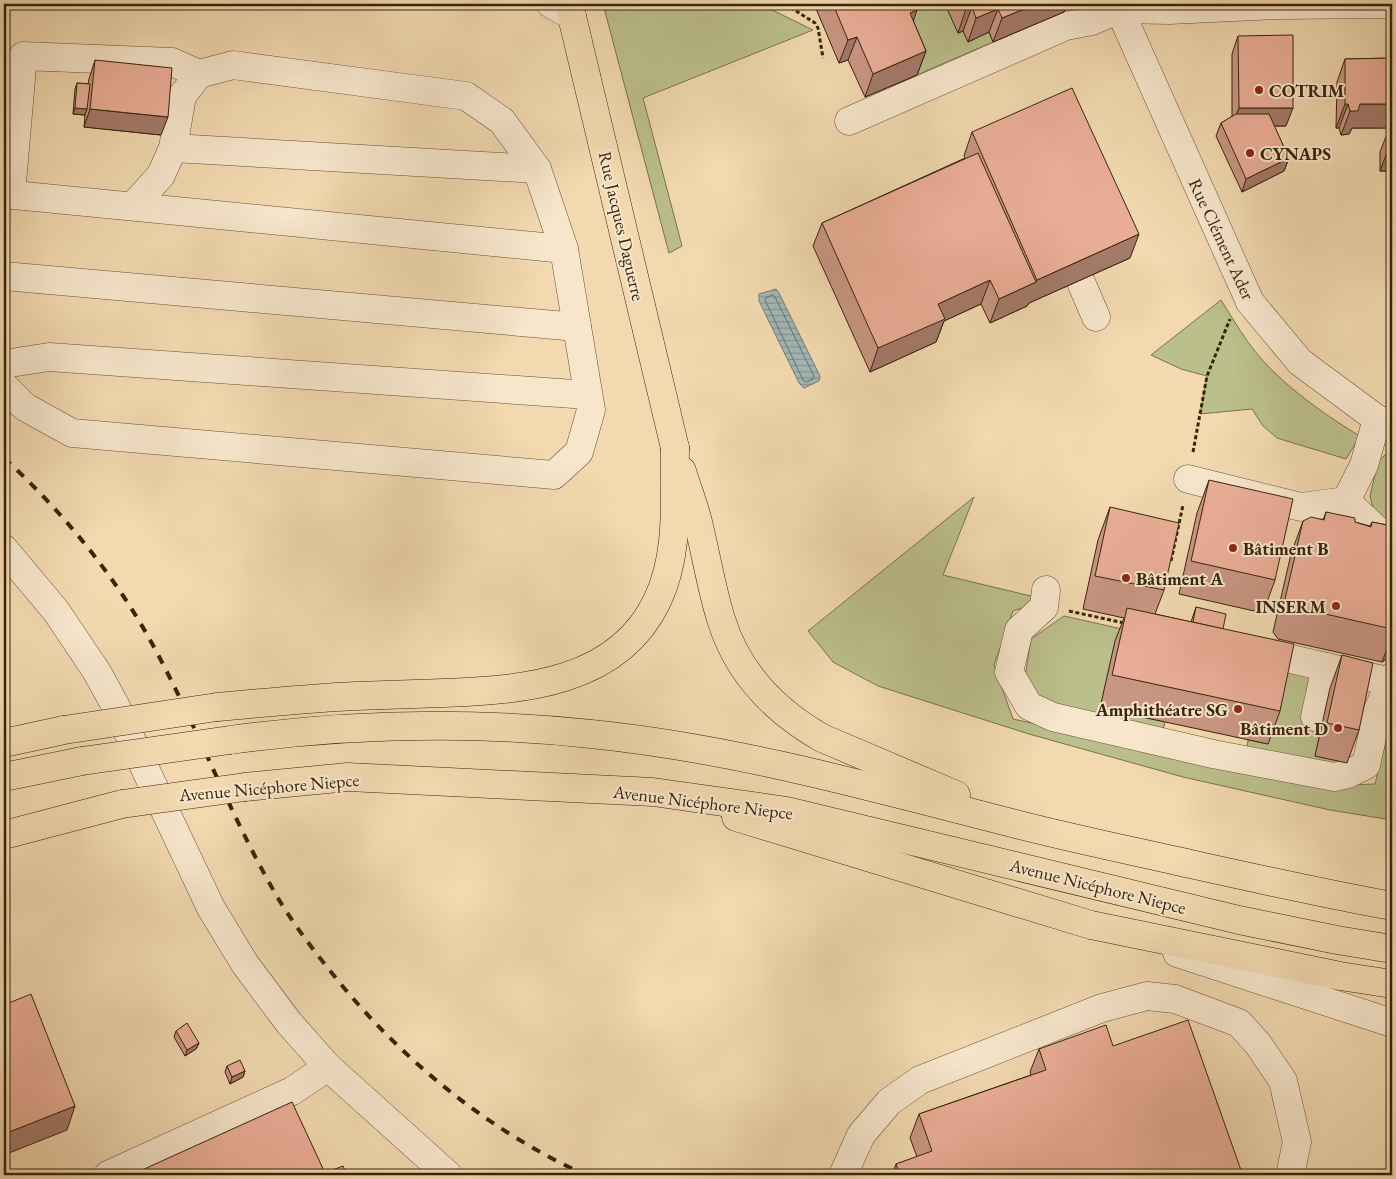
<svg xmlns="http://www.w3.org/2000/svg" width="1396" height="1179" font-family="'EB Garamond',serif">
<defs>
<pattern id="water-rules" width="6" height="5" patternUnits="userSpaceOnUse" patternTransform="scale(1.25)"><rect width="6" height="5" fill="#a2b7b8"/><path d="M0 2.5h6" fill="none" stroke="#859594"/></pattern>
</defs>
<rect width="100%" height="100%" fill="#f2d9b0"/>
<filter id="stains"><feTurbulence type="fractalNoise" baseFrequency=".004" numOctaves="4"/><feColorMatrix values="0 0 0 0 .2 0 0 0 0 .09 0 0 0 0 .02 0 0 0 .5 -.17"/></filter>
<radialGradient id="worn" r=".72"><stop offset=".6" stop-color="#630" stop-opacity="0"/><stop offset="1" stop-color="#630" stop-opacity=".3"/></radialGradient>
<g fill="#bbbf8b" stroke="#7a724c">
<path d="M603,4H760L813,30L643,98L682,246L669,253Z"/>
<path d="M895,4H945L963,31L968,41L989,32L993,42L917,75Z"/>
<path d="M1221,300C1230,314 1238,328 1248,342C1273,378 1321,413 1360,436L1346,459L1277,438L1263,426L1252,409L1200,414L1207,376L1181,369L1151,355Z"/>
<path d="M1391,450H1392V534L1376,519L1370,496L1378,461Z"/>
<path d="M974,497L943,575L1035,597L1034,604L1013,611L994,665L1013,719L1321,786L1375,784L1392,717V820L1330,810L1183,777L1029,734L878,686L833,662L808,631Z"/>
<path d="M1064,616L1149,635L1100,708L1165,722L1162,734L1042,704L1025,677L1031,639Z"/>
<path d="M1228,651L1318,672L1322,723L1315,756L1347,763L1329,768L1247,750L1248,740L1268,744Z"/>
</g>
<path fill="url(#water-rules)" stroke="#787c73" d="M776,289L779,293L820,376L819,381L804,388L799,383L759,301V294Z"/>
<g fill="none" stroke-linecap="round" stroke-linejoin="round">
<path stroke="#6e6e62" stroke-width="1" d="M773,295L775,297L814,376L813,379L806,382L803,380L765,300L766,298Z"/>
<g stroke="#675135" stroke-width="29">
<g id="minor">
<path d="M551,4L572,16"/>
<path d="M1117,4L1250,302L1300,362L1377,419L1392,425"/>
<path d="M849,121L1066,26L1092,21L1119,9L1169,10L1279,5L1387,4"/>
<path d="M173,148L537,169"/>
<path d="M4,194L564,249L591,410L579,452L554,475L72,433L25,407L4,386"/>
<path d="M11,194L23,56L172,62L199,74"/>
<path d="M133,206L161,175L173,148L182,96L199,74L233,65L466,96L502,121L537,169L564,249"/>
<path d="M4,276L577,327"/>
<path d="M1080,280L1096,317"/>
<path d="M4,364L49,357L588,395"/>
<path d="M1188,479L1301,507L1346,501L1364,465L1377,419"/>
<path d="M1346,501L1392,544"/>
<path d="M4,549L56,611L97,672L115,705L211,908L245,964L289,1023L328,1067L448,1175"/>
<path d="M1046,590L1044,607L1019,630L1009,672L1029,706L1053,717L1213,754L1334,777L1348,774L1366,765L1378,710L1392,677"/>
<path d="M1278,656L1391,682"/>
<path d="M1315,717L1326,667"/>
<path d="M1177,953L1392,1023"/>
<path d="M108,1175L292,1091L328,1067"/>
<path d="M843,1175L861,1135L889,1102L920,1080L1102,1008L1147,996L1175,999L1239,1023L1258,1044L1283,1081L1297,1142L1290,1175"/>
</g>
</g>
<g stroke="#39240c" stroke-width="29">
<path id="major" d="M569,4L675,448"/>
</g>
<g stroke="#39240c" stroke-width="29">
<g id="highway">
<path d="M682,471C687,488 694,505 698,522C706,554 711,587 721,619C737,672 775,711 822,738L956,795"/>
<path d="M217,707C263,703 310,698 356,696C386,695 415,694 444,693C524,690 618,683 657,601C680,554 674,499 675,448"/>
<path d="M230,740C349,724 471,721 591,734C731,748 868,786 1004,821C1061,836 1119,848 1177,861C1249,877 1320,893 1392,906"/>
<path d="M4,743L64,730"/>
<path d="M4,777L82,761"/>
<path d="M245,787L348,777L653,792L787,811L1239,920L1337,940L1392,949"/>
<path d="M736,817L1091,925L1340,976L1392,984"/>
<path d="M4,835L122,804"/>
</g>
</g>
<g stroke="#39240c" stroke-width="3" stroke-dasharray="4 2.5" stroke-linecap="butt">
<path d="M785,4L815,23L818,28L823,58"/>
<path d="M1193,452L1207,376L1230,319"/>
<path d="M1171,561L1183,505"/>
<path d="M1069,611L1124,623"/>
</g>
<use href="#minor" stroke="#f7e6cc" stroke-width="28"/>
<use href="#major" stroke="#f2d9b0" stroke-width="28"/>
<use href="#highway" stroke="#f2d9b0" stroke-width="28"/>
<path stroke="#39240c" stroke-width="4" stroke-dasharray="9 9" stroke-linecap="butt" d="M4,458C60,509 112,572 149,638C195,721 228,811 275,893C290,919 308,943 327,967C396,1055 484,1129 586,1175"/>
<g stroke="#39240c" stroke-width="29" stroke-linecap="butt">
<g id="highway-bridge">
<path d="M64,730L217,707"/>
<path d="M82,761L230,740"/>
<path d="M122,804L245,787"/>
</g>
</g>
<use href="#highway-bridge" stroke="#f2d9b0" stroke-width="28"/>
</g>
<g fill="#c99683" stroke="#39240c">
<path d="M814,4H914L913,20L926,51L917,75L865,97L848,60L839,63Z"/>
<path d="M945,4H1067L1064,12L993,42L989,32L968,42L963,31L958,33Z"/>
<path d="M1238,36L1286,126H1274L1289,158L1284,171L1242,192L1216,136L1221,123L1232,117V54Z"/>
<path d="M1392,58V222H1388V171H1380V152L1389,129H1390L1391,128H1352L1349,134L1341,135L1339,128H1336L1337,82L1345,59Z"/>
<path d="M95,60L161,135L84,127L85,115L73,114L75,89L77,83L88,84L89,79Z"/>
<path d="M972,132L1130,258L1029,303L1027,306L990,323L981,304L944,321L936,342L870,372L813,246L822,223L965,158L964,156Z"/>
<path d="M1209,480L1275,580L1263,613L1179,594L1197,513Z"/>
<path d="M1110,507L1164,590L1155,614L1191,622L1196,607L1223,629L1280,711L1268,744L1100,708L1115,641L1124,618L1083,609L1098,540Z"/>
<path d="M1326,512L1355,522L1370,526L1372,522L1392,526V653L1391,656L1382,662L1278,639L1273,632L1291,554L1303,521L1323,520Z"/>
<path d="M1342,655L1359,730L1347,763L1315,756L1330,688Z"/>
<path d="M176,1031L199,1043L196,1049L185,1056L174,1037Z"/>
<path d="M1113,1046L1241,1175H892L896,1164L917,1157L910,1138L919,1114L1031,1075L1030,1072L1039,1049Z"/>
<path d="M227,1066L245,1071L243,1077L230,1084L225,1072Z"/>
</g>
<g fill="#a47a6a" stroke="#39240c">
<path d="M1037,4H1067L1064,12L993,42L1002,18Z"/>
<path d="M972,7L963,31L958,33L966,9Z"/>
<path d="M998,9L989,32L968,42L976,18Z"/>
<path d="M917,10L909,34L910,13Z"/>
<path d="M857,37L848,60L839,63L848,40Z"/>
<path d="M926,51L917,75L865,97L873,74Z"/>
<path d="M1345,104H1348L1339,128H1336Z"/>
<path d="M1360,104H1392V124L1391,128H1352L1349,134L1341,135L1350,111Z"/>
<path d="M75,108L87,109L85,115L73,114Z"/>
<path d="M1239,108H1293L1286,126H1232Z"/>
<path d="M90,109L168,117L161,135L84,127Z"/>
<path d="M1389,147H1392V159L1388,171H1380Z"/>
<path d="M1289,158L1284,171L1242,192L1246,179Z"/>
<path d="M1392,210V222H1388Z"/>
<path d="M1139,234L1130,258L1029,303L1027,306L990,323L999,299L1036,282L1037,280Z"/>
<path d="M990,280L981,304L944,321L936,342L870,372L878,348L938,304Z"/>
<path d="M1392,635V653L1391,656L1382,662Z"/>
<path d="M199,1043L196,1049L185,1056L187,1050Z"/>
<path d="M245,1071L243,1077L230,1084L232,1077Z"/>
<path d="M75,1106L67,1130L4,1155V1134Z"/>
</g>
<g fill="#eaae98" stroke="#39240c">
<path d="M833,4H914L917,10L910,13L926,51L873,74L857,37L848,40Z"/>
<path d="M964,4H1037L1002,18L998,9L976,18L972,7L966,9Z"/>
<path d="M1293,35V108H1239L1238,36Z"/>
<path d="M1392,58V104H1360L1358,111H1350L1348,104H1345V59Z"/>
<path d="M95,60L172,68L168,117L90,109Z"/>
<path d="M77,83L90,84L87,109L75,108Z"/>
<path d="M1072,88L1139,234L1037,280L972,132Z"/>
<path d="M1236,114H1269L1289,158L1246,179L1221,123Z"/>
<path d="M1392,128V147H1389V129Z"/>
<path d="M978,153L1036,282L999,299L990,280L938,304L945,319L878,348L822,223Z"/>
<path d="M1209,480L1293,499L1275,580L1191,561Z"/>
<path d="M1110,507L1179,523L1164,590L1095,576Z"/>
<path d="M1326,512L1355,518V522L1371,527L1372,522L1392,526V629L1290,606L1285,599L1303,521L1311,517L1324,520Z"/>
<path d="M1196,607L1226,614L1223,629L1193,622Z"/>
<path d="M1127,608L1294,644L1280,711L1112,675Z"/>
<path d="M1342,655L1373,663L1359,730L1327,723Z"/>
<path d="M31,994L75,1106L4,1134V1005Z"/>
<path d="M1188,1020L1242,1173L1235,1175H900L896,1164L932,1151L919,1114L1046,1070L1039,1049L1106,1025L1113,1046Z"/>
<path d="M187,1023L199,1043L187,1050L176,1031Z"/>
<path d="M240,1060L245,1071L232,1077L227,1066Z"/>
<path d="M292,1102L325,1173L343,1166L347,1175H131Z"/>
</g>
<g fill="#8f2418" stroke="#f7e6cc" stroke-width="2">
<circle cx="1259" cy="90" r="5"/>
<circle cx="1250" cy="153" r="5"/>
<circle cx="1233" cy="548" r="5"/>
<circle cx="1126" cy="578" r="5"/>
<circle cx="1336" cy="606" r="5"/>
<circle cx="1238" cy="709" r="5"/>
<circle cx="1338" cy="728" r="5"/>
</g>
<g text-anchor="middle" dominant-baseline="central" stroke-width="4" stroke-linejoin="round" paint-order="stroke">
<g font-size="18" font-weight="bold" fill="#39240c" stroke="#f7e6cc" text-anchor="start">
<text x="1269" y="90">COTRIM</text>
<text x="1260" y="153">CYNAPS</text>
<text x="1243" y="548">Bâtiment B</text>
<text x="1136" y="578">Bâtiment A</text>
<text x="1326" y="606" text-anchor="end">INSERM</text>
<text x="1228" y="709" text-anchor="end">Amphithéatre SG</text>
<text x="1328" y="728" text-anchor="end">Bâtiment D</text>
</g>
<g font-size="18" fill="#39240c" stroke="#f7e6cc">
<text transform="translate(622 226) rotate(77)">Rue Jacques Daguerre</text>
<text transform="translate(1222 239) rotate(65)">Rue Clément Ader</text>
<text transform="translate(269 787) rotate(-5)">Avenue Nicéphore Niepce</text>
<text transform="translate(703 802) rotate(7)">Avenue Nicéphore Niepce</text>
<text transform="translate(1098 886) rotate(14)">Avenue Nicéphore Niepce</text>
</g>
</g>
<rect width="1396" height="1179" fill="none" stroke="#f2d9b0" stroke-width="20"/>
<rect x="5" y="5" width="1386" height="1169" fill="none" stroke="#39240c" stroke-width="2.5"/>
<rect x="10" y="10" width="1376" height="1159" fill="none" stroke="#39240c"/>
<rect width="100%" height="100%" filter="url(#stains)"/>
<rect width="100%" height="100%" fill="url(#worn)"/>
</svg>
